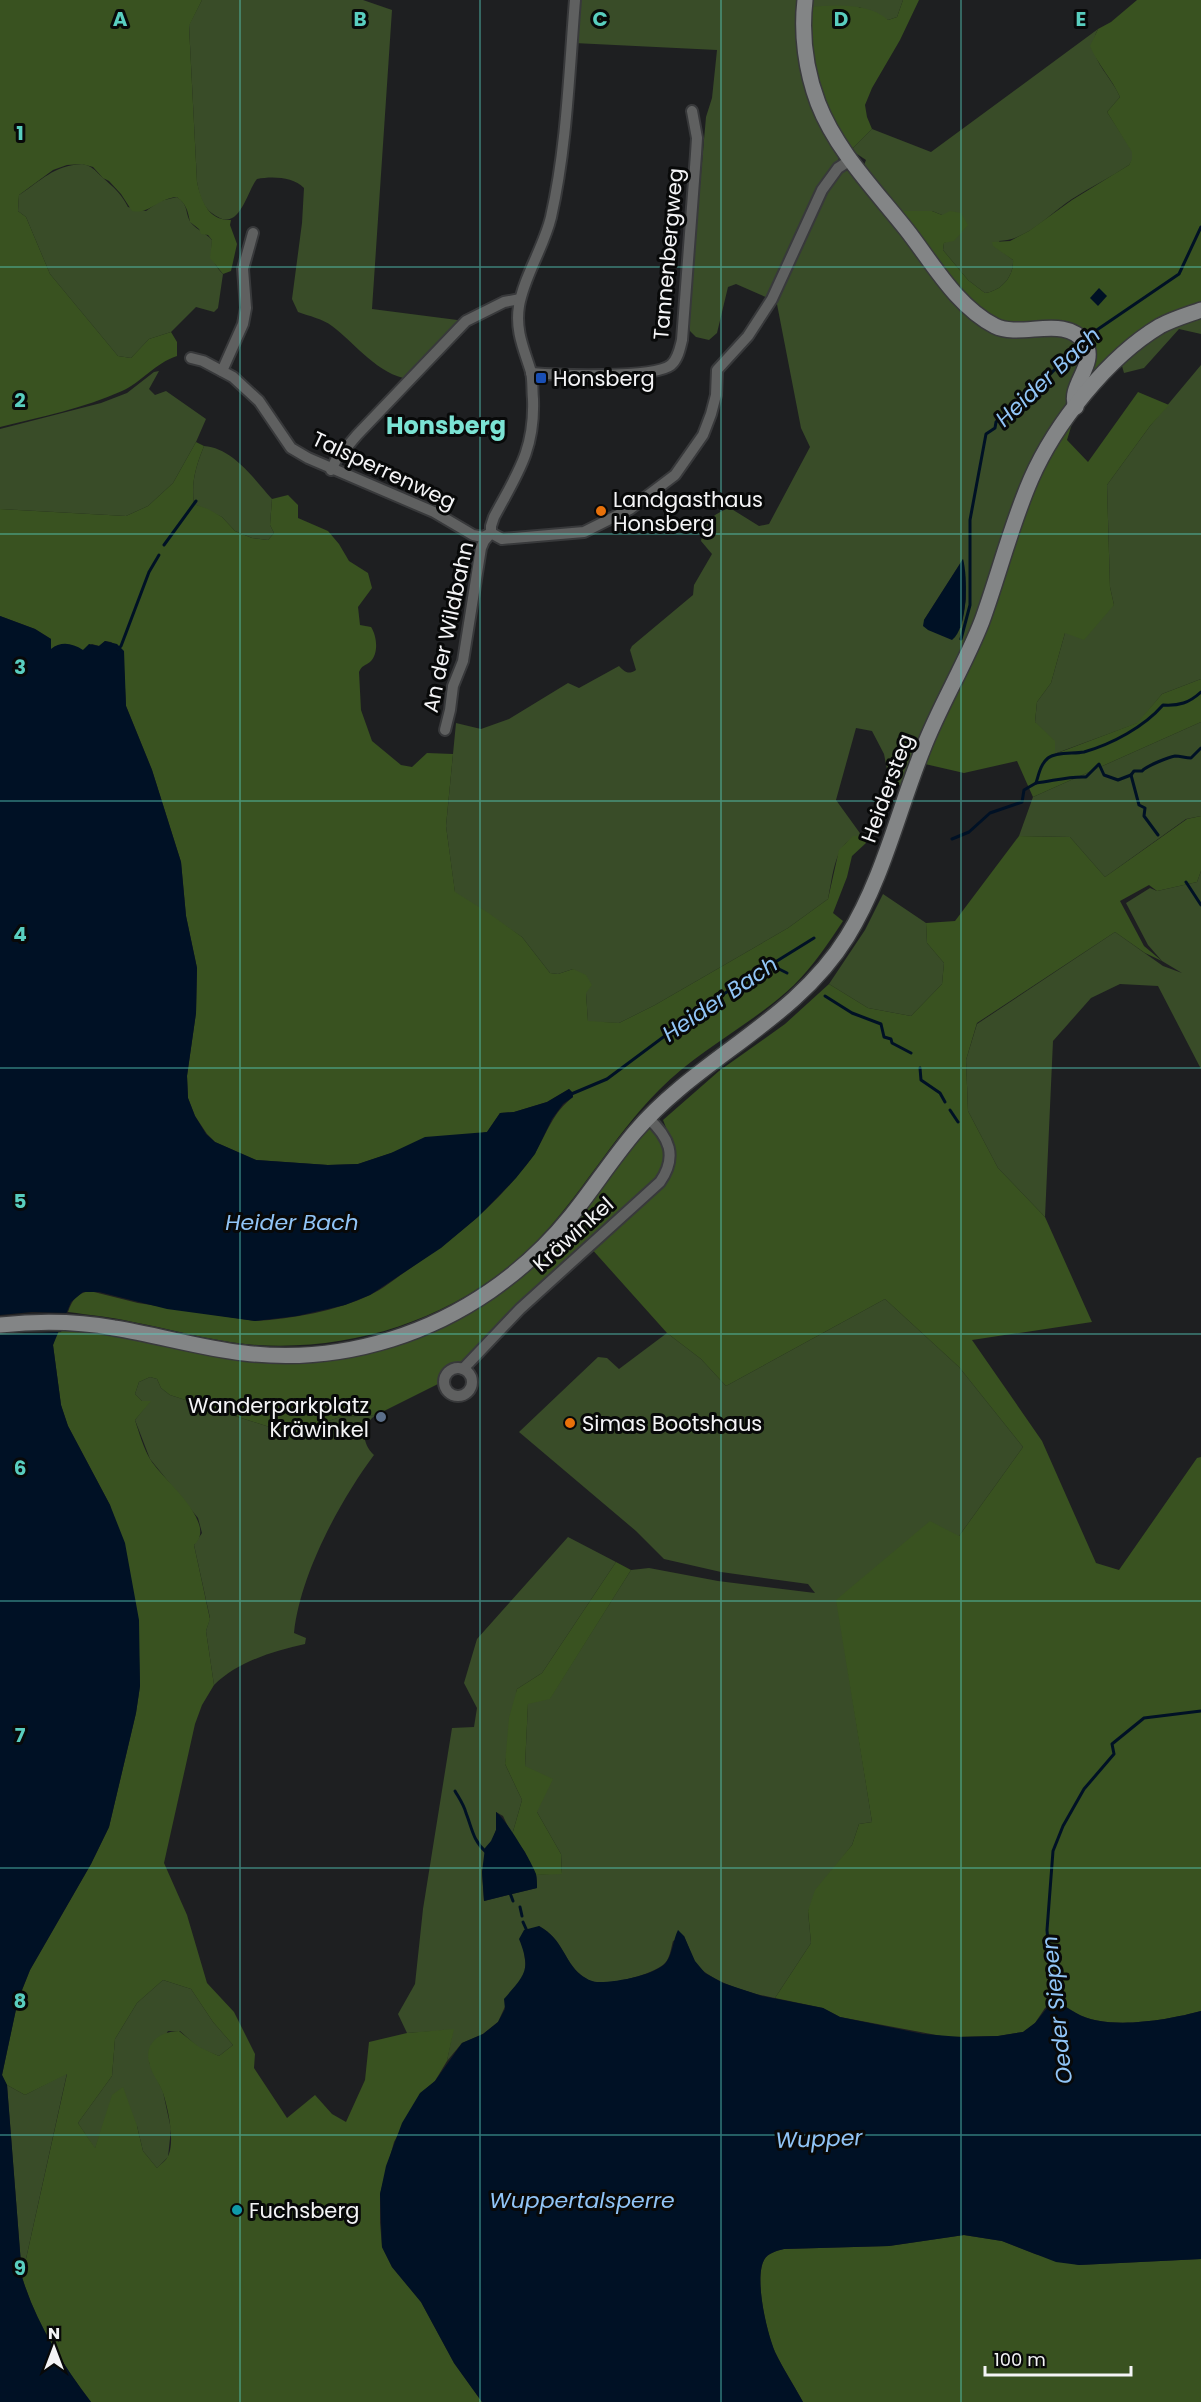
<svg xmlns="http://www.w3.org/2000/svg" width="1201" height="2402" font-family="Poppins,sans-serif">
<rect width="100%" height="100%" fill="#1e1f21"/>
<g fill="#394c28" fill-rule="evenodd">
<path d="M202,0H363L392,10L372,309L465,321L409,379C378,375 356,344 332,326C323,319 309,316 298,312L292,299L302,223L304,188C293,177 273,176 257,179C247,191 240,230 218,217C203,209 200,198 197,182L189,25Z"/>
<path d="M577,0H804L841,154L768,298L736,284L728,287L717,333L709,340L696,337L690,331L689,310L706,117L712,98L717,50L574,43Z"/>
<path d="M809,0H903L897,17L888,20L859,7H809Z"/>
<path d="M1098,29C1083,56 1110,73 1120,97L1107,112L1133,152V159L1129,165C1111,177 1091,187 1072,199C1049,214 1028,240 999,241L1004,253L1013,260C1014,276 1002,291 985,293L968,280L943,250L944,243L950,240L942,215L932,211H896L864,165L866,160L851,150L872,129L931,152Z"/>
<path d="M82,164C93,166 94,170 102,177C114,188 120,192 128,207L146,211L160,201L177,197C190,206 184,214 192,224C197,230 206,233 212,240C211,255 212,263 223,274L218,308L214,312L196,307L171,332L149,339L131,358L118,356L50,274L26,217L18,211L19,195C42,180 53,166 82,164Z"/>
<path d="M851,170L946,285L1084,346L1069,400L1035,459L973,635L903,787L889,780L884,754L872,731L856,728L836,800L862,836C834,838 833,877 828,899L788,928L655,1005L619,1023L588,1022L586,993L573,969L558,974L550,973L522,937L455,893L446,826L456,723L481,729L509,719L568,683L579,688L619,666C625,672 628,675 636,670L630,650L632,646L693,595L694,585L712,554L701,541C706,521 712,514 730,508L759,526L769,524L810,447L801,428L776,299L822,195L839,171ZM963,559L966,599L961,628L924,620Z"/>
<path d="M1201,311V334L1179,329L1144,368L1124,373L1120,359L1132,347Z"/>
<path d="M1201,365V679L1162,694L1138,723L1054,754L1035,722L1037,702L1051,683L1065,633L1114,605L1110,587L1107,485L1150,426Z"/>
<path d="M159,371L149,389L155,395L166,391L206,419L196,442L173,483L148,506L126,516L0,509V429L101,403L127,393L154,372Z"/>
<path d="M204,446C233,448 254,479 272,499L270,525L274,533L268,540L252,538L235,531L222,517L194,504C191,482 196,466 204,446Z"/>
<path d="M1201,722V816L1186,819L1105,877L1070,837L1019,836L1033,797Z"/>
<path d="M1201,871V1069L1158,986L1120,984L1091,998L1053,1041L1045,1217L998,1168L968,1111L966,1060L977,1024L1115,932L1163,966L1182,973L1162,961L1148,945L1126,903L1150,888L1157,891L1197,882Z"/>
<path d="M883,894L926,923L927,943L944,963L942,984L911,1016L868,1008L829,984L865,930Z"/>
<path d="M885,1299L959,1367L1023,1447L959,1536L837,1600L872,1822L859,1824L852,1845L836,1866L808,1911L811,1943L775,1998C753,1994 708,1982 695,1962C691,1955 688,1945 684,1936L673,1941C671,1948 670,1958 665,1963C656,1974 608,1986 594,1982C590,1981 584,1978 581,1975C563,1961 564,1940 539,1926L524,1952L526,1968L522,1980L513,1989L498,2022L483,2034L462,2043L447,2061L453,2030L407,2033L398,2014L415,1984L423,1909L452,1728L474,1727L477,1708L464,1683L477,1639L568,1537L616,1562L542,1673L517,1689L505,1764L522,1800L512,1835L503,1816L496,1812V1830L482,1872L484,1901L537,1888L536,1875L562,1873L561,1854L537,1812L525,1766L528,1703L550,1698L631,1570L649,1568L718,1581L815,1593L808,1584L721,1572L664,1559L636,1531L519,1432L598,1357L607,1358L619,1369L667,1333L701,1359L726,1386Z"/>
<path d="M150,1377L157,1379L161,1388L170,1395L291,1434L340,1417L376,1415C361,1425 361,1443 374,1455C339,1502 300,1575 294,1633L306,1638L305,1644C273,1651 237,1662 214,1685L206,1631L210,1618L194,1545L202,1533L198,1518L150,1459L135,1420L150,1401H142L135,1394L139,1382Z"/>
<path d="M163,1980L191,1989L213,2022L233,2045L219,2056L199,2048L180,2031H168L149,2062L163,2092L171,2129L168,2157L157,2168L143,2151L137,2126L104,2123L95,2149L78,2123L112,2076L115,2039L137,2003Z"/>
<path d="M67,2073L22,2277L7,2085L25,2095Z"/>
</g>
<g fill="#395220" fill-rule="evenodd">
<path d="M0,0H202L189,26L197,182C201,200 208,221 231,220L230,225L237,244L231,271L223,274L210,258L212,240L208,235L201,234L199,229L190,222C188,211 186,204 177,197C158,198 149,215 132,211L121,194L109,181L103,178L93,167L82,164L67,165L53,170L19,195L18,211L26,217L50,274L118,356L131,358L149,339L171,332L177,342V356C155,363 142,382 122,391C84,408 41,417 0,427Z"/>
<path d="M903,0H919L900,40L872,88L865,105L867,117L872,129L851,150L828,114L814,78L809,7C834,5 868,2 888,20L897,17Z"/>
<path d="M1137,0H1201V310L1173,320L1088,392L1081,339L1028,330L973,310L896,211H932L942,215L950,211L961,213L968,225L954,241L944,243L943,250L968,280L985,293C1002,291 1014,276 1013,260L993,246L992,242L1010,241L1029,231L1072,200L1129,165L1132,159V152L1107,112L1120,97C1112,79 1098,65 1090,46L1098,29L1111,22Z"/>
<path d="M1138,392L1169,405L1150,426L1107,485L1110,587L1114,605L1084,640L1065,633L1051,683L1037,702L1035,722L1055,741V754L1137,723L1162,694L1201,679V722L1033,797L1017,761L964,773L925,764L1035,482L1075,414L1067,440L1088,462Z"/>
<path d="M196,442L204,446C196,466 191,482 194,504L208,509L222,517L235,531L252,538L268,540L274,533L270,525L272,499L288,495L298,505V518L328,531L339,544L349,561L368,573L372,588L358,607L360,625L371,627C377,636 379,654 370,662C365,666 362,665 359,672L361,710L372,741L401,765L412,767L427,753L453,754L446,826L455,892L487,912L522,937L550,973L558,974L573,969L586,975L592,985L586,993L588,1021L619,1023L655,1005L788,928L828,899L839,850L853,836H862L866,843L852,856L847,877L833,913L843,921C828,944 813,966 794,985C753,1024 699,1049 659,1090C612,1137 580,1198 533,1245C457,1319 350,1354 245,1344C208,1340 170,1329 133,1322C112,1317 90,1315 68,1312C72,1300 77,1293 90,1291L138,1303L255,1321C293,1319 336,1311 370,1295C383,1289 393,1280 405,1272C446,1244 487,1214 518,1175C524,1168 530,1161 535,1153C547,1133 553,1112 573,1097L572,1092L569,1089L547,1102L514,1112L500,1113L487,1132L391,1153L358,1164L328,1165L256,1160L215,1142L207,1134L195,1116L188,1098L187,1076L196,1013L197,968L186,916L181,862L152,770L126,706L123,651L111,642L105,641L99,646L92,644L83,650L51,649V639L35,629L0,616V509L126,516L148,506L173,483Z"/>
<path d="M1201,816V871L1197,882L1157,891L1149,885L1120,901L1144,946L1162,961L1145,953L1115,932L977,1023L966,1060L968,1111L998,1168L1045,1217L1092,1322L972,1340L1042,1441L1096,1563L1119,1570L1197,1458L1201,1457V2011C1168,2020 1107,2031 1076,2013C1070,2010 1065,2006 1060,2002L1051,2003L1045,2008L1035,2023L1023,2032L998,2036L947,2037L840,2017L823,2008L775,1998L811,1943L808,1911L815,1890L852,1845L859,1824L872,1822L836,1600L930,1521L959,1536L1023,1447L959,1367L885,1299L726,1386L701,1359L667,1333L590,1247L658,1188L672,1143L663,1120L719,1071L785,1024L829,984L868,1008L911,1016L942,984L944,963L927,943L926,923L955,921L1019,836L1070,837L1105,877L1187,819Z"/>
<path d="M648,1118L663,1132L666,1172L459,1368L448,1372L444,1381L376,1415L340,1417L291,1434L170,1395L161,1388L157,1379L150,1377L139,1382L135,1394L142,1401H151L135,1420C139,1432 143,1447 150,1459C162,1479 219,1523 194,1545L210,1619L206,1631L214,1685L202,1705L195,1724L164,1863L187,1915L207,1983L234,2012L255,2054L254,2068L287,2118L315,2095L332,2114L346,2122L365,2080L369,2042L407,2033L454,2029L447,2061L435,2081L420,2094L394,2142L380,2194V2222L382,2247L392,2267L421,2302L454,2363L482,2402H91C62,2364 36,2323 22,2277L67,2074L25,2095L7,2085L2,2075L18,2000L30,1970L91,1864L109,1827L136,1713L140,1686L139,1656L110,1505L68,1426L61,1405L53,1345L56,1334L64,1322L245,1354L381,1342L514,1274ZM163,1980L191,1989L213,2022L233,2045L219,2056L199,2047L179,2031C162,2031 144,2042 149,2062C151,2073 159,2082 163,2093C168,2108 176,2144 167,2158C165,2161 160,2165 157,2168L143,2151L137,2126L123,2087L112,2095L95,2148L78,2123L112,2076L115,2039L137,2003Z"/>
<path d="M616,1562L631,1570L550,1699L528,1704L525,1766L553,1779L537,1812L561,1854L562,1874L536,1875L525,1852L512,1835L522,1800L505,1764L509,1718L517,1689L542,1673Z"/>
<path d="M964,2235L1002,2241L1035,2254L1079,2265L1201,2259V2402H803C794,2385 783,2369 775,2352C767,2334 754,2279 764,2260C768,2253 776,2251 784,2249L889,2246Z"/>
</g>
<g fill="#001125">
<path d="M1099,288L1107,296L1098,306L1090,298Z"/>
<path d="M963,559C968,577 968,628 952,640L928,630L923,626L924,620Z"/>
<path d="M0,616L35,629L51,639V649C61,641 72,643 83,650L89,644L99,646L105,641L117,644L124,651L126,706L152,770L181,862L186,916L197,968L196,1013L187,1076L188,1098L195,1116L206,1134L215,1142L256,1160L328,1165L358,1164L391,1153L425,1137L487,1132L500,1113L514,1112L547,1102L569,1089L572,1092L573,1097L563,1104L552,1119L535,1154L516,1178L478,1217L441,1248L370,1295L345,1305L297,1316L255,1321L167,1309L99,1292H83L71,1302L53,1345L61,1405L68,1426L110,1505L125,1543L139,1620L140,1686L136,1713L109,1827L91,1864L30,1970L18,2000L2,2075L7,2085L22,2277C36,2323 62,2364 91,2402H0Z"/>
<path d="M496,1812C505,1818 532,1862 536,1874C537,1878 537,1884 537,1888L484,1901L482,1872L485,1848L491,1841L496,1830Z"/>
<path d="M539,1926C564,1940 563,1960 581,1975C585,1978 592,1982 597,1982C613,1983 659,1975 667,1961C673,1952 673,1940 678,1930L684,1936L695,1961L705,1973L723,1983L762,1996L823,2008L840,2017L923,2034L961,2037L998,2036L1023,2032L1035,2023L1051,2003L1060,2002C1065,2006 1070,2010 1076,2013C1106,2031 1168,2020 1201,2011V2259L1079,2265L1056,2262L1002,2241L964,2235L889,2246L784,2249C776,2251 768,2253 764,2260C754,2279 767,2333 775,2352C783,2369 794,2385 803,2402H482L454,2363L421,2302L392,2267L382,2247L380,2194L386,2166L402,2123L420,2093L435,2081L462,2043L483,2034L498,2022L505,2009L504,1999C524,1975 532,1971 519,1939L524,1930Z"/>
</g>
<path fill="#1e1f21" d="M32,1312L70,1313L61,1332L0,1335V1315Z"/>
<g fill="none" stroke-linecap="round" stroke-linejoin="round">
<g stroke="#001125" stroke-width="3">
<path d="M1085,338L1179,274L1201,227"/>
<path d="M164,545L196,501"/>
<path d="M961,639L970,605V520L986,434L995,428L996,422L1029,395V390L1038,387L1078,345"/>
<path d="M118,649L121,646L149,572L159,555"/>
<path d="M1131,775L1134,771H1142C1146,766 1169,757 1175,756C1181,756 1185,758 1191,758L1201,748"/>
<path d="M1036,783C1053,781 1069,776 1086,777L1099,764L1104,775L1118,780L1131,775L1139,805L1145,808L1144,816L1158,835"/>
<path d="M952,839L969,832L990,813L1022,802L1024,790L1036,783C1039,774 1040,765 1048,758C1056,752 1073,754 1084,752C1112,744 1144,727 1163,705C1179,706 1189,703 1201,692"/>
<path d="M1186,882L1201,905"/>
<path d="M771,965L787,973"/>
<path d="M825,996L852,1013L881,1024L884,1037L891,1039L892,1043L911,1053"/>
<path d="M920,1068L921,1080L940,1093L945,1102"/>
<path d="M569,1095L607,1079L709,1003L814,938"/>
<path d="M950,1110L958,1122"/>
<path d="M455,1791C459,1798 464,1805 466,1813C472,1828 473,1841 486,1852"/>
<path d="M510,1893L513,1901"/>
<path d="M520,1907L522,1916"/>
<path d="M523,1922L527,1931"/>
<path d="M1061,2004L1050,1969L1047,1930L1053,1851L1063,1826L1084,1789L1114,1754L1112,1744L1144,1718L1201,1711"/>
</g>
<g stroke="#38393b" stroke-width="14">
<g id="street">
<path d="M191,358L203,361L233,377L259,401L291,448L308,458L434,512L473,535L483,537L491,533"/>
<path d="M222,371L243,324L246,308L243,269L253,233"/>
<path d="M531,373C556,375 653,379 671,365C678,359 680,348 682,340L696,154L697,138L692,111"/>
<path d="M331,470L336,460L357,435L466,321L504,302L520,299"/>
<path d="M491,533L502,539L584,532L630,509L675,475L703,435L711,414L716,395L717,370L748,336L772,299L822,190L838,168L852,159"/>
<path d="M491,533V526L494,517C517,474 535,450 533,399C532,390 533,380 531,372C524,349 515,331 519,306C524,276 544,247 551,217C567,146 569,72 575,0"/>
<path d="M445,730L450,710L453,686L463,661L481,548L484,541L490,534"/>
<circle cx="458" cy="1382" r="14"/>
<path d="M463,1369L520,1309L660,1182C678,1156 669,1137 648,1118"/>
</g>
</g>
<g stroke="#38393b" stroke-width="18">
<g id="secondary">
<path d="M805,0C801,34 806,71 818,103C836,150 875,190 906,229C932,262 956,306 995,326C1021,339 1066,314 1085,343C1098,364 1067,386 1076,407"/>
<path d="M0,1325C38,1321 76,1321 114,1328C158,1335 200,1348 244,1353C293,1359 344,1354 392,1339C462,1317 524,1274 571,1216C593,1189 612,1159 635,1132C698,1058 795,1021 847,937C883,879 898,811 923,749C940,705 965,665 982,621C999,574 1011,525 1031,479C1055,424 1108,357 1160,326C1173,319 1187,315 1201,310"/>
</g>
</g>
<use href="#street" stroke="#5f6060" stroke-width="10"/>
<use href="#secondary" stroke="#838586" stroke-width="15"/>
</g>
<path fill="none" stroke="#59cebf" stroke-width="1.5" stroke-opacity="0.55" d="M240,0V2402M480,0V2402M721,0V2402M961,0V2402M0,267H1201M0,534H1201M0,801H1201M0,1068H1201M0,1334H1201M0,1601H1201M0,1868H1201M0,2135H1201"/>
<rect fill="#1a4fb4" stroke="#080909" stroke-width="2" x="535" y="372" width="12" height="12" rx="3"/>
<g fill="#e8710a" stroke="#080909" stroke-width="2">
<circle cx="601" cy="511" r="6"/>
<circle cx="570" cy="1423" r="6"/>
</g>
<circle fill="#5c6f8a" stroke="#080909" stroke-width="2" cx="381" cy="1417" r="6"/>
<circle fill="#0f9aa8" stroke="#080909" stroke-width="2" cx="237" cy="2210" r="6"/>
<g text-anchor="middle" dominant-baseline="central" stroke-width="6" stroke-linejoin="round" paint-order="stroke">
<g font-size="21" fill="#f4f4f6" stroke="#080909">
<text transform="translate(668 254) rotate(-85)">Tannenbergweg</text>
<text transform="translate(384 470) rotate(25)">Talsperrenweg</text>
<text transform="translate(448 627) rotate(-78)">An der Wildbahn</text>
<text transform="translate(887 788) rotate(-70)">Heidersteg</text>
<text transform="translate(573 1234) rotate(-42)">Kräwinkel</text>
</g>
<g font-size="21" fill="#f4f4f6" stroke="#080909" text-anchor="start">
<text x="553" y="378">Honsberg</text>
<text x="613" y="499">Landgasthaus<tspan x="613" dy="24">Honsberg</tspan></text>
<text x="369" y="1405" text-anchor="end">Wanderparkplatz<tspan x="369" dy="24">Kräwinkel</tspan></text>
<text x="582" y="1423">Simas Bootshaus</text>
<text x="249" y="2210">Fuchsberg</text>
</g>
<g font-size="22" font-style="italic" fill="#91c5f7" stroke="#080909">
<text transform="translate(1048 377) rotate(-43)">Heider Bach</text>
<text transform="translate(720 999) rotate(-34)">Heider Bach</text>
<text x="292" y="1222">Heider Bach</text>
<text transform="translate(1057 2010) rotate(-96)">Oeder Siepen</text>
<text transform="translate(819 2139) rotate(-2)">Wupper</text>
<text x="582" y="2200">Wuppertalsperre</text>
</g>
<g font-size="24" font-weight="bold" fill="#7be3d4" stroke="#080909">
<text x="446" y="425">Honsberg</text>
</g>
</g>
<g font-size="20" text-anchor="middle" font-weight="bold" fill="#59cebf" stroke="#080909" stroke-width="6" stroke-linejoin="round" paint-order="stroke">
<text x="120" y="26">A</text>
<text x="360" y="26">B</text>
<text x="600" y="26">C</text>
<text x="841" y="26">D</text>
<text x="1081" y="26">E</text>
<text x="20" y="140">1</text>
<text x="20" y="407">2</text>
<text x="20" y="674">3</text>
<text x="20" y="941">4</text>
<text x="20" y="1208">5</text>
<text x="20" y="1475">6</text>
<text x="20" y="1742">7</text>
<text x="20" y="2008">8</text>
<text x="20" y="2275">9</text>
</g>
<g transform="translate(54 2348)" stroke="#080909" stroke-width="4.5" paint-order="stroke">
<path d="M0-4.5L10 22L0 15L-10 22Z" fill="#f4f4f6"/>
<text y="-9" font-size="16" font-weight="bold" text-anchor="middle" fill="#f4f4f6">N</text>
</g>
<path d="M985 2366v9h146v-9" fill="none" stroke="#f4f4f6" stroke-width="3"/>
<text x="994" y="2366" font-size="18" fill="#f4f4f6" stroke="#080909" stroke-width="4.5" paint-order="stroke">100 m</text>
</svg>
